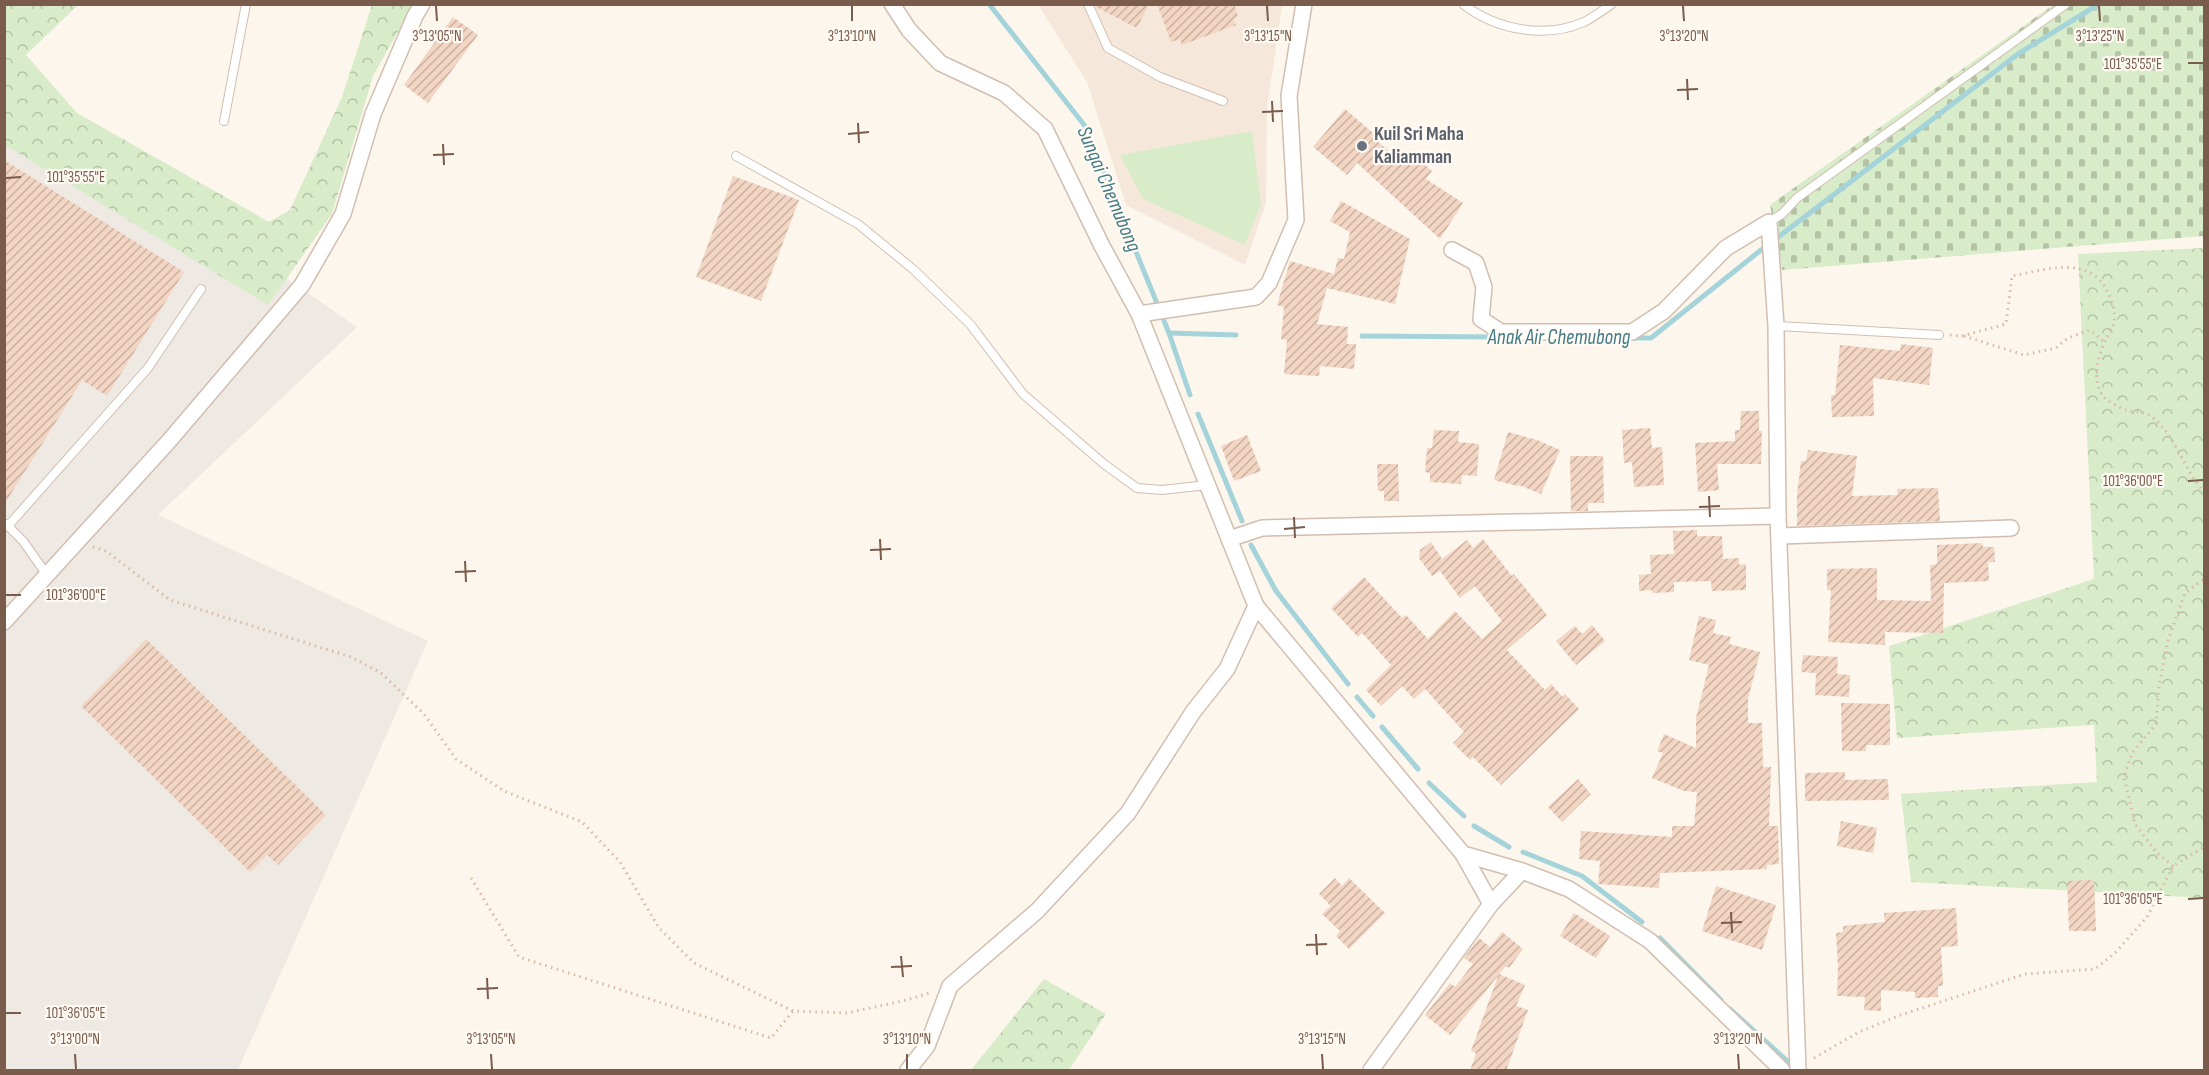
<svg xmlns="http://www.w3.org/2000/svg" width="2209" height="1075" font-family="'Sofia Sans Condensed',sans-serif">
<defs>
<pattern id="forest-crowns" width="20" height="18" patternUnits="userSpaceOnUse" patternTransform="scale(1.5)"><rect width="20" height="18" fill="#d8ecc9"/><path d="M2 6a3 3 0 1 1 6 0M12 15a3 3 0 1 1 6 0" fill="none" stroke="#b4c2a5"/></pattern>
<pattern id="cemetery-stones" width="16" height="16" patternUnits="userSpaceOnUse" patternTransform="scale(1.5)"><rect width="16" height="16" fill="#d8ecc9"/><path d="M2 7V4a2 2 0 0 1 4 0v3zM10 15v-3a2 2 0 0 1 4 0v3z" fill="#b4c2a5"/></pattern>
<pattern id="building-hatch" width="6" height="6" patternUnits="userSpaceOnUse" patternTransform="scale(1.5)"><rect width="6" height="6" fill="#f3d5c3"/><path d="M-1 1l2-2M0 6l6-6M5 7l2-2" fill="none" stroke="#cab0a1"/></pattern>
</defs>
<rect width="100%" height="100%" fill="#fdf6ec"/>
<path fill="#f5e8da" d="M1038,5H1282L1267,108L1266,203L1245,265L1126,205L1087,82Z"/>
<path fill="#efe9e4" d="M24,97L357,327L158,515L428,641L238,1070H5L4,115Z"/>
<path fill="#d8ecc9" d="M1252,131L1261,204L1245,245L1143,199L1120,155Z"/>
<g fill="url(#forest-crowns)">
<path d="M4,5H78L26,55L77,113L269,222L290,210L342,97L372,5H413L373,76L332,214L268,305L5,145Z"/>
<path d="M2204,248V898L1911,882L1901,794L2097,782L2094,725L1897,738L1889,646L2094,579L2078,254Z"/>
<path d="M1044,979L1106,1014L1069,1070H971Z"/>
</g>
<path fill="url(#cemetery-stones)" d="M2053,5H2204V236L1782,270L1770,205Z"/>
<g fill="none" stroke-linecap="round" stroke-linejoin="round">
<g stroke="#a5d3da" stroke-width="5">
<path d="M989,4L1085,126L1169,333L1190,395"/>
<path d="M1777,238L2018,54L2099,4"/>
<path d="M1169,333L1236,335"/>
<path d="M1362,336L1500,337"/>
<path d="M1632,338H1651L1761,250"/>
<path d="M1198,414L1242,521"/>
<path d="M1251,545L1276,591L1348,684"/>
<path d="M1357,697L1373,716"/>
<path d="M1382,727L1418,769"/>
<path d="M1429,783L1464,816"/>
<path d="M1474,826L1509,847"/>
<path d="M1523,852L1582,876L1642,922"/>
<path d="M1660,938L1721,1000"/>
<path d="M1730,1009L1794,1067"/>
</g>
</g>
<g fill="url(#building-hatch)">
<path d="M1095,4H1149L1137,28L1096,7Z"/>
<path d="M1157,4H1234L1238,17L1233,19L1236,25L1182,45L1180,39L1171,42Z"/>
<path d="M453,17L478,35L428,103L404,85Z"/>
<path d="M1345,109L1379,138L1376,140L1400,161L1409,150L1432,171L1426,179L1463,203L1440,239L1357,163L1347,175L1313,147Z"/>
<path d="M4,160L184,272L107,396L82,380L4,505Z"/>
<path d="M733,176L799,200L761,301L696,277Z"/>
<path d="M1341,201L1410,239L1395,304L1327,288L1317,324L1348,327L1347,344H1356L1354,369L1320,366L1319,376L1284,374L1287,340L1281,339L1284,307L1277,305L1290,261L1334,274L1338,258L1344,259L1350,232L1330,221Z"/>
<path d="M1901,344L1933,348L1929,385L1873,378L1874,416L1832,417L1831,395H1835L1840,345L1900,351Z"/>
<path d="M1741,411H1759V431H1762L1761,464H1717L1719,490L1698,492L1695,443L1735,441V430H1740Z"/>
<path d="M1650,428L1652,448L1662,447L1664,485L1634,487L1632,462L1624,463L1622,430Z"/>
<path d="M1434,430L1459,431L1458,442L1479,444L1477,476L1462,475L1461,484L1430,482V473L1425,472L1427,448H1432Z"/>
<path d="M1508,432L1537,440L1560,450L1541,494L1519,485L1518,486L1494,480Z"/>
<path d="M1247,435L1261,471L1234,481L1221,446Z"/>
<path d="M1808,450L1857,456L1852,496L1898,495L1897,489L1938,488L1940,521L1797,526V495L1801,461H1806Z"/>
<path d="M1570,456H1603L1604,503H1588V511H1571Z"/>
<path d="M1377,464H1398L1399,501H1384V491H1378Z"/>
<path d="M1697,530V536H1722L1723,559L1739,558V565L1746,564V590L1712,591L1711,581L1674,582V592L1652,593V590L1639,591V575L1651,574L1650,555L1674,554L1673,531Z"/>
<path d="M1483,539L1512,576L1514,574L1547,615L1507,650L1545,690L1551,684L1563,697L1565,694L1579,709L1501,785L1473,757L1470,760L1453,743L1464,732L1425,689L1414,699L1402,686L1381,706L1366,690L1391,665L1362,633L1358,637L1331,608L1364,577L1402,618L1406,615L1428,639L1455,611L1482,639L1502,621L1475,586L1460,598L1440,571L1432,576L1419,558L1420,550L1431,542L1442,559L1467,540L1473,548Z"/>
<path d="M1982,543L1983,547H1994L1995,562H1988L1989,581L1944,583L1943,633L1885,632V645L1828,642L1831,590H1827V569L1877,568V600L1931,601L1930,565L1937,564V545Z"/>
<path d="M1699,616L1716,620L1713,633L1731,637L1729,644L1760,652L1748,699V723H1762L1763,767H1771L1769,826H1778L1779,864L1767,865V869L1660,873L1659,888L1598,884L1600,861L1579,859L1581,831L1672,837V826H1694L1697,792L1684,791L1652,778L1663,753L1657,751L1664,734L1696,748V718L1709,665L1689,660Z"/>
<path d="M1592,625L1605,641L1576,665L1556,641L1575,626L1582,634Z"/>
<path d="M146,639L326,815L278,865L267,855L250,872L81,706Z"/>
<path d="M1803,655L1838,657L1837,674L1850,675L1849,697L1815,695L1816,673L1801,672Z"/>
<path d="M1841,703L1890,704V745H1866V751H1842Z"/>
<path d="M1845,772V780L1888,779L1889,800L1805,801V773Z"/>
<path d="M1578,779L1591,794L1562,822L1548,807Z"/>
<path d="M1841,821L1877,828L1873,853L1837,846Z"/>
<path d="M1335,878L1342,886L1349,878L1385,913L1349,949L1336,936L1340,931L1322,914L1331,906L1319,894Z"/>
<path d="M2094,880L2096,931H2069L2067,881Z"/>
<path d="M1716,886L1776,905L1762,950L1702,931Z"/>
<path d="M1956,908L1958,946L1941,947L1943,986H1938V997L1915,998V992L1881,990V1011L1864,1010L1865,997L1837,996L1838,966L1836,933L1843,932V926L1885,922L1884,913Z"/>
<path d="M1574,913L1610,936L1596,958L1560,936Z"/>
<path d="M1502,932L1523,949L1509,968L1506,966L1499,974L1525,985L1516,1006L1528,1010L1506,1071H1470L1476,1053L1471,1051L1498,976L1450,1035L1425,1015L1450,983L1455,987L1473,964L1464,958L1479,938L1490,947Z"/>
</g>
<g fill="none" stroke-linecap="round" stroke-linejoin="round">
<g stroke="#d1beb0" stroke-width="10">
<g id="service">
<path d="M1088,4L1108,48L1160,77L1223,101"/>
<path d="M1463,4C1496,30 1545,39 1584,22C1594,17 1603,10 1612,4"/>
<path d="M224,121L246,4"/>
<path d="M736,156L858,224L914,270L970,324L1023,394L1104,464L1137,488L1162,490L1207,485"/>
<path d="M1769,222L1782,214L1797,198L2066,4"/>
<path d="M1776,326L1939,335"/>
<path d="M6,524L23,541L47,575"/>
<path d="M8,526L148,368L201,289"/>
</g>
</g>
<g stroke="#d1beb0" stroke-width="18">
<g id="minor">
<path d="M892,4L909,30L940,63L1004,93L1045,129L1102,246L1139,314L1256,606L1463,854L1522,871L1569,889L1650,941L1782,1070"/>
<path d="M1452,250L1476,263L1484,287L1481,319L1501,332H1632L1664,311L1726,248L1769,222L1776,326L1778,516L1798,1070"/>
<path d="M1139,314L1256,297L1269,283L1296,220L1289,96L1304,4"/>
<path d="M1780,536L2011,528"/>
<path d="M1229,539L1262,528L1778,516"/>
<path d="M4,622L169,441L302,285L343,214L373,114L415,16L422,4"/>
<path d="M1463,854L1491,904"/>
<path d="M908,1070L927,1046L950,986L1037,911L1128,813L1193,712L1227,669L1256,606"/>
<path d="M1371,1070L1491,904L1522,871"/>
</g>
</g>
<g stroke="#d9b8a5" stroke-width="3" stroke-dasharray="1.5 4.5" stroke-linecap="butt">
<path d="M1950,335L1962,336L2006,324L2012,276C2044,270 2089,254 2107,291C2112,299 2116,313 2114,322C2113,328 2108,334 2106,339C2098,356 2091,379 2103,396C2106,401 2120,408 2126,410C2133,413 2142,410 2148,414C2175,432 2183,469 2204,492"/>
<path d="M1964,336L2024,355L2056,348L2068,338L2090,330L2104,342"/>
<path d="M93,547L106,551L170,600L351,657L381,673L424,714L456,759L504,791L582,822L620,862L659,928L694,963L793,1011L847,1013L907,1000L929,993"/>
<path d="M2173,866L2157,853L2135,824L2124,777L2132,753L2156,724L2159,686L2168,640L2185,593L2204,579"/>
<path d="M471,878L519,957L771,1038L793,1011"/>
<path d="M1814,1058L1859,1032L1898,1016L2025,974L2095,969L2115,953L2147,917L2173,866L2204,847"/>
</g>
<use href="#service" stroke="#fff" stroke-width="8"/>
<use href="#minor" stroke="#fff" stroke-width="15"/>
</g>
<path fill="none" stroke="#7a5c4d" stroke-width="2" d="M436,6L437,21M852,6V21M1267,6L1268,21M1683,6L1684,21M2099,6L2100,21M2188,63H2203M1687,79L1688,100M1677,90L1698,89M1272,101L1273,122M1262,112L1283,111M858,123L859,143M848,134L869,132M443,144L444,165M433,155L454,154M6,178L21,177M2188,481L2203,480M1709,496L1710,517M1699,507L1720,506M1294,517L1295,538M1284,529L1305,527M880,539L881,560M870,550L891,549M465,561L466,582M455,572L476,571M6,595H21M2188,899L2203,898M1731,912L1732,933M1721,923L1742,922M1316,934L1317,955M1306,945L1327,944M901,956L903,977M891,967L912,966M487,978L488,999M477,989L498,988M6,1013H21M75,1054L76,1069M491,1054L492,1069M907,1054V1069M1322,1054L1323,1069M1738,1054L1739,1069"/>
<circle fill="#6b7280" stroke="#fffaf3" stroke-width="2" cx="1362" cy="146" r="6"/>
<g text-anchor="middle" dominant-baseline="central" stroke-width="4.5" stroke-linejoin="round" paint-order="stroke">
<g font-size="20" font-weight="bold" fill="#5b616d" stroke="#fffaf3" text-anchor="start">
<text x="1374" y="134">Kuil Sri Maha<tspan x="1374" dy="23">Kaliamman</tspan></text>
</g>
<g font-size="21" font-style="italic" fill="#437c86" stroke="#fffaf3">
<text transform="translate(1109 189) rotate(67)">Sungai Chemubong</text>
<text x="1559" y="337">Anak Air Chemubong</text>
</g>
</g>
<g font-size="15" text-anchor="middle" fill="#7a5c4d" stroke="#fffaf3" stroke-width="4.5" stroke-linejoin="round" paint-order="stroke">
<text x="437" y="41">3°13'05"N</text>
<text x="852" y="41">3°13'10"N</text>
<text x="1268" y="41">3°13'15"N</text>
<text x="1684" y="41">3°13'20"N</text>
<text x="2100" y="41">3°13'25"N</text>
<text x="2133" y="69">101°35'55"E</text>
<text x="76" y="182">101°35'55"E</text>
<text x="2133" y="486">101°36'00"E</text>
<text x="76" y="600">101°36'00"E</text>
<text x="2133" y="904">101°36'05"E</text>
<text x="76" y="1018">101°36'05"E</text>
<text x="75" y="1044">3°13'00"N</text>
<text x="491" y="1044">3°13'05"N</text>
<text x="907" y="1044">3°13'10"N</text>
<text x="1322" y="1044">3°13'15"N</text>
<text x="1738" y="1044">3°13'20"N</text>
</g>
<rect width="2209" height="1075" fill="none" stroke="#7a5c4d" stroke-width="12"/>
</svg>
